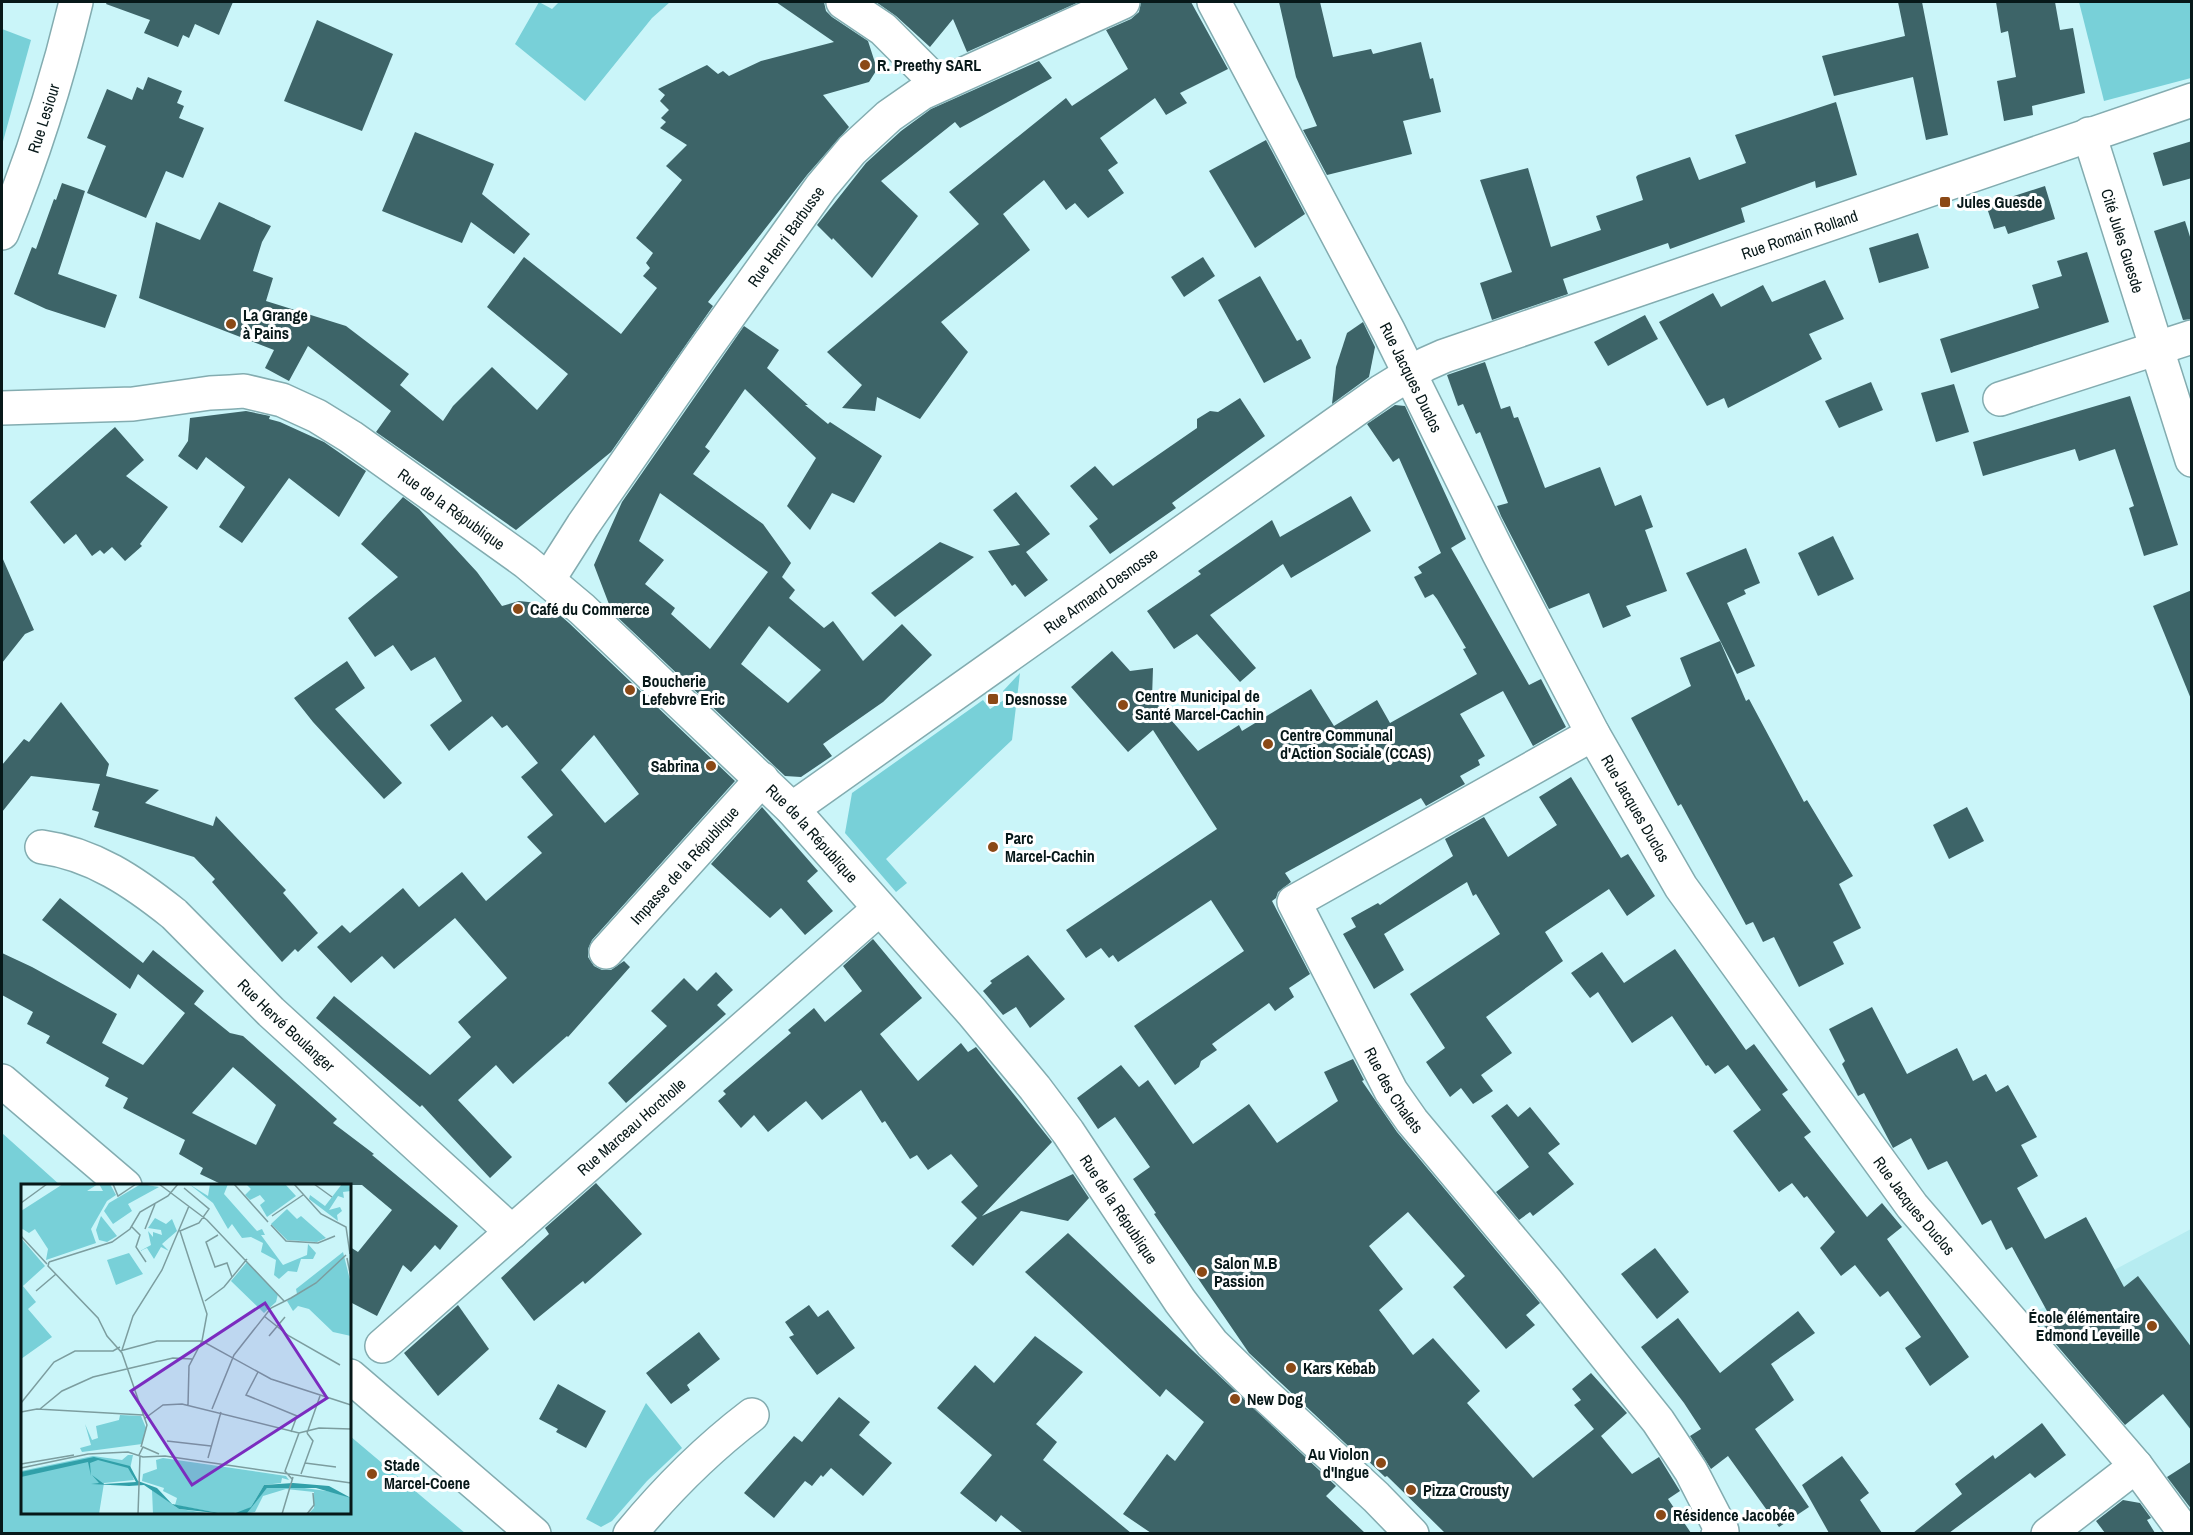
<svg xmlns="http://www.w3.org/2000/svg" width="2193" height="1535" font-family="'Archivo Narrow',sans-serif">
<rect width="100%" height="100%" fill="#caf5f9"/>
<path fill="#b6ecf1" d="M2191,1229V1431L2103,1315L2053,1322L2035,1330L2026,1317Z"/>
<g fill="#78d0d8">
<path d="M539,2L552,9L559,2H670L652,18L585,101L515,44Z"/>
<path d="M2079,2H2191V78L2104,101Z"/>
<path d="M2,29L31,40L2,145Z"/>
<path d="M1020,673L1012,740L886,859L907,883L896,892L845,833L852,793L983,700L990,709L1007,698L1003,691Z"/>
<path d="M2,1133L60,1185L22,1186V1512H350V1436L465,1533H2Z"/>
<path d="M646,1403L682,1448L647,1481L612,1521L601,1527L586,1519Z"/>
</g>
<g fill="#3d6468" fill-rule="evenodd">
<path d="M107,2H233L219,35L195,24L189,38L183,35L178,47L144,33L150,20L106,4Z"/>
<path d="M776,2H824L826,11L832,17L868,41L878,72L876,71L869,82L823,95L849,127L807,175L708,302L713,306L611,452L516,530L376,432L391,411L308,346L289,381L265,368L274,350L139,298L156,222L200,240L219,202L271,226L262,242L253,271L273,278L266,301L346,326L409,374L400,385L443,421L453,406L492,367L537,410L568,374L487,307L524,257L621,334L657,288L643,276L650,268L646,263L653,253L636,238L682,180L666,166L687,145L660,128L666,122L661,118L669,110L660,101L665,95L658,89L707,65L718,74L723,71L729,76L761,61L834,42Z"/>
<path d="M876,2H1079L967,52L953,19L930,47L896,16Z"/>
<path d="M1141,2H1191L1228,69L1180,93L1187,103L1166,115L1155,98L1100,138L1118,163L1108,170L1124,193L1088,218L1075,203L1066,210L1044,180L1003,214L1030,250L941,322L968,352L920,419L877,397L875,411L842,408L862,385L827,352L979,224L949,192L1066,98L1072,106L1128,69L1106,30L1131,19L1139,12Z"/>
<path d="M1279,2H1320L1333,57L1371,49L1373,54L1421,42L1430,79L1433,78L1441,112L1403,121L1412,154L1327,175L1303,130L1317,126L1296,77Z"/>
<path d="M1898,2H1922L1948,135L1926,140L1913,77L1834,96L1822,56L1905,36Z"/>
<path d="M1996,2H2055L2060,30L2073,28L2085,93L2032,106L2033,115L2004,121L1997,81L2016,77L2008,31L2001,33Z"/>
<path d="M317,20L393,54L362,131L284,101Z"/>
<path d="M1039,61L1052,78L960,128L955,122L881,181L918,216L872,278L833,238L832,240L817,225L866,163L901,131L931,109Z"/>
<path d="M148,77L182,91L177,103L184,106L179,118L204,128L183,178L166,171L146,218L87,193L106,146L87,138L107,89L132,100L137,87L143,90Z"/>
<path d="M1836,102L1857,175L1816,188L1815,181L1741,208L1745,222L1670,249L1668,243L1563,279L1568,294L1492,320L1480,283L1512,272L1480,180L1528,168L1551,247L1601,230L1596,216L1643,200L1636,177L1638,175L1690,157L1699,180L1746,163L1735,135Z"/>
<path d="M415,132L494,164L482,194L530,234L514,254L471,222L462,243L382,211Z"/>
<path d="M1266,140L1305,214L1255,248L1209,171Z"/>
<path d="M2192,141V178L2163,186L2153,153Z"/>
<path d="M62,183L85,191L58,274L117,295L105,328L46,309L14,294L32,247L36,249L54,199L56,200Z"/>
<path d="M2045,186L2055,219L2008,234L2005,226L1994,229L1986,205Z"/>
<path d="M2185,221L2192,243V319L2183,320L2154,231Z"/>
<path d="M1918,233L1929,268L1879,283L1869,248Z"/>
<path d="M2087,252L2109,322L1951,373L1940,339L2039,308L2032,285L2062,276L2057,261Z"/>
<path d="M1203,257L1215,276L1184,297L1171,277Z"/>
<path d="M1260,276L1297,341L1301,339L1311,358L1264,383L1218,300Z"/>
<path d="M1825,280L1844,319L1809,334L1822,359L1728,408L1724,398L1707,406L1659,322L1713,293L1721,307L1763,285L1772,302Z"/>
<path d="M1645,315L1658,339L1608,366L1594,342Z"/>
<path d="M1363,322L1375,347L1369,377L1332,404L1336,367L1347,333Z"/>
<path d="M744,326L779,350L767,368L808,405H805L828,424L830,422L882,456L854,503L832,493L810,530L787,506L816,458L745,389L705,447L710,451L693,474L763,524L791,563L782,577L795,590L789,598L824,628L833,621L863,661L902,624L932,655L883,702L823,744L832,756L801,777L785,776L612,612L594,565L622,502ZM660,493L768,572L710,649L671,614L675,608L645,584L664,560L639,541ZM769,626L821,670L788,703L741,664Z"/>
<path d="M1485,362L1501,409L1510,406L1514,418L1518,417L1545,488L1600,467L1615,506L1641,495L1653,527L1645,530L1667,591L1626,606L1631,616L1603,628L1589,593L1549,609L1501,516L1497,506L1508,503L1480,432L1476,434L1463,404L1458,406L1447,375Z"/>
<path d="M1871,382L1883,410L1839,428L1825,401Z"/>
<path d="M1954,384L1969,432L1936,442L1921,393Z"/>
<path d="M2130,396L2178,545L2144,556L2129,508L2134,506L2115,449L2079,461L2075,449L1983,476L1973,442Z"/>
<path d="M1240,398L1265,436L1172,503L1176,508L1110,554L1089,526L1098,519L1070,486L1095,466L1113,486L1197,428V419L1210,411L1218,412Z"/>
<path d="M1395,405L1405,406L1466,539L1451,548L1529,685L1541,679L1566,727L1533,746L1503,691L1460,714L1485,756L1478,760L1480,765L1460,776L1465,784L1426,806L1421,798L1285,873L1291,882L1278,892L1276,898L1272,901L1310,974L1289,988L1294,997L1275,1011L1269,1003L1212,1044L1217,1050L1201,1061L1199,1067L1175,1085L1134,1026L1244,951L1211,900L1118,962L1113,955L1109,958L1101,948L1086,958L1066,930L1217,829L1153,730L1128,752L1071,687L1112,651L1130,671L1153,668L1152,698L1198,751L1239,725L1242,731L1311,689L1334,726L1377,700L1390,723L1477,674L1463,649L1466,648L1437,599L1433,594L1425,598L1414,577L1422,573L1418,567L1441,553L1399,458L1393,462L1367,424Z"/>
<path d="M246,411L270,416L269,419L280,422L324,442L366,471L339,517L289,478L242,543L219,527L245,487L206,457L197,470L178,456L188,441L190,418Z"/>
<path d="M115,427L144,460L126,476L168,507L140,544L142,546L125,561L112,547L104,554L100,550L92,556L76,534L64,544L30,502Z"/>
<path d="M1016,492L1050,534L1026,552L1048,580L1025,597L1015,584L1012,586L988,551L1020,545L993,510Z"/>
<path d="M1351,496L1371,531L1291,578L1283,564L1210,615L1256,668L1240,682L1197,634L1174,649L1147,611L1201,574L1198,571L1272,520L1280,537Z"/>
<path d="M403,497L419,509L477,572L502,606L519,601L547,604L569,623L735,781L592,940L588,949V957L594,966L602,970H611L624,961L630,967L568,1037L567,1036L513,1084L496,1065L458,1100L512,1157L490,1178L422,1105L420,1107L316,1018L334,996L430,1075L471,1037L458,1022L507,978L455,918L394,969L382,956L351,983L317,947L342,925L350,933L403,888L419,907L462,872L486,901L542,853L527,837L553,815L521,777L538,763L507,725L502,728L492,716L449,751L430,725L462,701L435,657L411,671L393,645L375,657L348,618L398,577L361,544ZM594,735L639,794L605,823L561,770Z"/>
<path d="M1833,536L1854,579L1818,596L1798,553Z"/>
<path d="M940,542L974,557L895,617L871,593Z"/>
<path d="M1746,548L1760,583L1744,590L1746,594L1727,603L1755,666L1737,674L1686,573Z"/>
<path d="M2,557L34,630L25,634L2,663Z"/>
<path d="M2192,590V699H2191L2153,606Z"/>
<path d="M1720,641L1746,701L1749,699L1804,802L1807,800L1853,876L1839,884L1861,928L1833,942L1844,964L1799,987L1774,937L1763,942L1753,922L1746,925L1681,804L1678,806L1631,718L1691,686L1680,658Z"/>
<path d="M347,661L365,688L335,709L402,783L384,799L313,722L294,698Z"/>
<path d="M61,702L109,764L106,776L159,790L145,803L213,826L216,816L286,890L283,893L318,933L298,952L295,949L282,962L212,882L215,879L194,857L94,827L99,812L92,810L100,784L31,776L2,812V765L24,739L29,742Z"/>
<path d="M1571,777L1621,858L1628,854L1655,896L1627,916L1609,889L1545,932L1563,961L1486,1017L1512,1053L1481,1075L1493,1091L1473,1104L1461,1088L1450,1097L1426,1062L1445,1048L1410,994L1500,934L1476,894L1473,896L1467,882L1384,934L1404,970L1374,989L1343,934L1356,927L1351,918L1378,903L1380,905L1453,856L1445,839L1484,817L1508,857L1557,825L1539,797Z"/>
<path d="M762,807L818,871L807,881L833,911L805,935L781,908L770,918L711,864Z"/>
<path d="M1967,807L1984,841L1949,859L1933,825Z"/>
<path d="M60,898L143,963L153,950L204,991L194,1004L230,1033L243,1036L337,1119L333,1123L374,1154L372,1155L458,1226L440,1250L435,1245L411,1272L403,1265L377,1316L350,1302V1247L358,1252L392,1210L362,1185H223L200,1174L203,1168L179,1154L185,1140L123,1108L128,1098L105,1086L109,1078L46,1043L50,1036L27,1024L33,1012L2,995V953L32,967L117,1014L102,1043L143,1065L185,1013L138,974L130,989L42,920ZM233,1067L276,1105L256,1145L192,1113Z"/>
<path d="M873,939L922,998L880,1034L918,1081L961,1043L968,1052L976,1047L1052,1142L982,1216L1073,1174L1089,1198L1068,1221L1021,1211L973,1266L951,1246L977,1218L961,1202L978,1186L951,1154L928,1170L917,1155L910,1159L885,1121L882,1123L861,1090L822,1120L806,1101L768,1132L754,1115L741,1128L718,1101L726,1094L723,1091L791,1033L788,1030L814,1008L825,1022L862,991L843,966Z"/>
<path d="M1675,949L1746,1050L1754,1044L1788,1090L1782,1094L1811,1132L1804,1137L1867,1217L1882,1203L1902,1227L1887,1239L1969,1357L1930,1386L1905,1348L1921,1337L1888,1291L1880,1297L1855,1265L1841,1276L1820,1248L1835,1232L1807,1196L1804,1198L1792,1183L1779,1192L1733,1131L1761,1110L1728,1065L1715,1074L1708,1065L1706,1066L1672,1016L1632,1043L1598,992L1590,998L1571,973L1602,952L1624,983Z"/>
<path d="M1028,955L1065,999L1030,1028L1016,1007L1003,1015L983,991L992,983L990,981Z"/>
<path d="M716,972L733,990L717,1005L726,1014L626,1103L608,1083L667,1026L651,1011L684,978L697,991Z"/>
<path d="M1872,1007L1907,1074L1957,1048L1973,1081L1986,1074L1996,1092L2008,1085L2037,1137L2021,1145L2038,1176L2017,1188L2045,1239L2086,1217L2124,1287L2138,1276L2192,1348V1431L2163,1394L2125,1425L2042,1328L2053,1322L2012,1247L2006,1250L1991,1220L1982,1225L1947,1161L1928,1170L1911,1138L1893,1148L1864,1093L1858,1096L1842,1064L1845,1061L1829,1029Z"/>
<path d="M1353,1059L1364,1080L1362,1081L1397,1132L1540,1303L1526,1315L1535,1325L1506,1349L1453,1287L1465,1276L1408,1212L1369,1246L1403,1289L1379,1310L1413,1355L1433,1338L1480,1391L1467,1403L1533,1478L1594,1429L1574,1405L1581,1400L1572,1389L1591,1373L1627,1413L1601,1436L1632,1474L1659,1457L1680,1491L1668,1499L1691,1533H1445L1387,1476L1385,1477L1363,1456L1361,1458L1249,1353L1154,1214L1156,1213L1133,1179L1150,1167L1115,1117L1098,1129L1077,1098L1121,1065L1139,1087L1148,1080L1193,1144L1249,1104L1277,1143L1338,1101L1324,1072Z"/>
<path d="M1507,1104L1518,1117L1530,1107L1560,1144L1548,1153L1574,1184L1533,1216L1530,1212L1519,1220L1496,1192L1529,1167L1491,1116Z"/>
<path d="M596,1183L642,1234L585,1284L583,1281L534,1321L501,1278L549,1234L545,1228Z"/>
<path d="M1068,1233L1336,1486L1326,1496L1365,1533H1151L1123,1514L1167,1454L1175,1461L1204,1422L1166,1389L1160,1397L1025,1272Z"/>
<path d="M1655,1248L1689,1292L1657,1319L1621,1274Z"/>
<path d="M458,1305L489,1349L438,1396L404,1353Z"/>
<path d="M809,1305L818,1317L828,1310L855,1348L817,1375L789,1337L794,1335L785,1322Z"/>
<path d="M1798,1311L1815,1333L1771,1364L1794,1400L1755,1429L1809,1507L1779,1527L1728,1456L1711,1469L1690,1436L1701,1429L1684,1403L1641,1347L1678,1318L1720,1373Z"/>
<path d="M699,1332L720,1359L687,1385L690,1390L671,1404L646,1373Z"/>
<path d="M1035,1336L1083,1372L1036,1424L1057,1442L1043,1460L1131,1533H1023L1001,1515L996,1522L960,1493L992,1455L937,1408L975,1365L994,1383Z"/>
<path d="M558,1384L606,1411L586,1448L556,1432L558,1429L539,1419Z"/>
<path d="M839,1397L870,1422L859,1435L892,1463L863,1496L831,1468L823,1477L821,1475L812,1486L805,1481L774,1518L744,1493L794,1436L802,1442Z"/>
<path d="M2042,1423L2066,1455L2035,1478L2030,1473L1949,1533H1913L1962,1494L1955,1484L1993,1455L1995,1459Z"/>
<path d="M1842,1456L1869,1493L1860,1500L1882,1533H1829L1802,1485Z"/>
<path d="M2192,1461V1510L2167,1477Z"/>
<path d="M2123,1500L2140,1503L2151,1518L2147,1520L2155,1533H2105L2096,1521Z"/>
</g>
<g fill="none" stroke-linecap="round" stroke-linejoin="round">
<g stroke="#83acb0" stroke-width="36">
<g id="street">
<path d="M843,2L883,29L938,84"/>
<path id="s1" d="M1214,2L1389,332L1499,554L1593,734L1681,887L1912,1206L2136,1466L2186,1534"/>
<path id="s2" d="M2089,134L2192,460"/>
<path id="s3" d="M2,233C33,157 57,81 76,2"/>
<path d="M2000,399L2192,337"/>
<path id="s4" d="M2,408L133,404L210,393L230,392L244,391L282,400L317,416L351,437L526,562L582,609L792,809L972,1012L1035,1088L1068,1132L1180,1301L1212,1343L1260,1390L1376,1497L1412,1534"/>
<path id="s5" d="M548,580L583,525L703,352L821,187L852,150L889,116L922,93L1123,2"/>
<path id="s6" d="M1593,734L1294,902L1391,1091L1412,1121L1546,1281L1658,1421L1691,1471L1722,1531L1718,1534"/>
<path id="s7" d="M792,809L1382,391L1426,364L1444,356L2192,100"/>
<path id="s8" d="M42,847C93,854 134,882 174,914L271,1012L512,1232"/>
<path id="s9" d="M606,952L762,779"/>
<path id="s10" d="M382,1346L879,909"/>
<path d="M630,1534C667,1489 706,1450 752,1415"/>
<path d="M2048,1534L2136,1466"/>
</g>
</g>
<g stroke="#83acb0" stroke-width="36">
<g id="secondary">
<path d="M2,1081L125,1186"/>
<path d="M350,1376L534,1534"/>
</g>
</g>
<use href="#street" stroke="#fff" stroke-width="33"/>
<use href="#secondary" stroke="#fff" stroke-width="33"/>
</g>
<g fill="#8b4916" stroke="#fff" stroke-width="2">
<circle cx="865" cy="65" r="6"/>
<rect x="1939" y="196" width="12" height="12" rx="3"/>
<circle cx="231" cy="324" r="6"/>
<circle cx="518" cy="609" r="6"/>
<circle cx="630" cy="690" r="6"/>
<rect x="987" y="693" width="12" height="12" rx="3"/>
<circle cx="1123" cy="705" r="6"/>
<circle cx="1268" cy="744" r="6"/>
<circle cx="711" cy="766" r="6"/>
<circle cx="993" cy="847" r="6"/>
<circle cx="1202" cy="1272" r="6"/>
<circle cx="2152" cy="1326" r="6"/>
<circle cx="1291" cy="1368" r="6"/>
<circle cx="1235" cy="1399" r="6"/>
<circle cx="1381" cy="1463" r="6"/>
<circle cx="372" cy="1474" r="6"/>
<circle cx="1411" cy="1490" r="6"/>
<circle cx="1661" cy="1515" r="6"/>
</g>
<g text-anchor="middle" dominant-baseline="central" stroke-width="6" stroke-linejoin="round" paint-order="stroke">
<g font-size="16" font-weight="bold" fill="#071819" stroke="#fff" text-anchor="start">
<text x="877" y="65">R. Preethy SARL</text>
<text x="1957" y="202">Jules Guesde</text>
<text x="243" y="315">La Grange<tspan x="243" dy="18">à Pains</tspan></text>
<text x="530" y="609">Café du Commerce</text>
<text x="642" y="681">Boucherie<tspan x="642" dy="18">Lefebvre Eric</tspan></text>
<text x="1135" y="696">Centre Municipal de<tspan x="1135" dy="18">Santé Marcel-Cachin</tspan></text>
<text x="1005" y="699">Desnosse</text>
<text x="1280" y="735">Centre Communal<tspan x="1280" dy="18">d'Action Sociale (CCAS)</tspan></text>
<text x="699" y="766" text-anchor="end">Sabrina</text>
<text x="1005" y="838">Parc<tspan x="1005" dy="18">Marcel-Cachin</tspan></text>
<text x="1214" y="1263">Salon M.B<tspan x="1214" dy="18">Passion</tspan></text>
<text x="2140" y="1317" text-anchor="end">École élémentaire<tspan x="2140" dy="18">Edmond Leveille</tspan></text>
<text x="1303" y="1368">Kars Kebab</text>
<text x="1247" y="1399">New Dog</text>
<text x="1369" y="1454" text-anchor="end">Au Violon<tspan x="1369" dy="18">d'Ingue</tspan></text>
<text x="384" y="1465">Stade<tspan x="384" dy="18">Marcel-Coene</tspan></text>
<text x="1423" y="1490">Pizza Crousty</text>
<text x="1673" y="1515">Résidence Jacobée</text>
</g>
<g font-size="16" fill="#071819" stroke="#fff">
<text stroke="none"><textPath href="#s3" startOffset="122">Rue Lesiour</textPath></text>
<text stroke="none"><textPath href="#s7" startOffset="1170">Rue Romain Rolland</textPath></text>
<text stroke="none"><textPath href="#s5" startOffset="418">Rue Henri Barbusse</textPath></text>
<text stroke="none"><textPath href="#s2" startOffset="112">Cité Jules Guesde</textPath></text>
<text stroke="none"><textPath href="#s1" startOffset="424">Rue Jacques Duclos</textPath></text>
<text stroke="none"><textPath href="#s4" startOffset="484">Rue de la République</textPath></text>
<text stroke="none"><textPath href="#s7" startOffset="378">Rue Armand Desnosse</textPath></text>
<text stroke="none"><textPath href="#s1" startOffset="910">Rue Jacques Duclos</textPath></text>
<text stroke="none"><textPath href="#s4" startOffset="970">Rue de la République</textPath></text>
<text stroke="none"><textPath href="#s9" startOffset="117">Impasse de la République</textPath></text>
<text stroke="none"><textPath href="#s8" startOffset="308">Rue Hervé Boulanger</textPath></text>
<text stroke="none"><textPath href="#s6" startOffset="556">Rue des Chalets</textPath></text>
<text stroke="none"><textPath href="#s10" startOffset="332">Rue Marceau Horcholle</textPath></text>
<text stroke="none"><textPath href="#s1" startOffset="1396">Rue Jacques Duclos</textPath></text>
<text stroke="none"><textPath href="#s4" startOffset="1456">Rue de la République</textPath></text>
</g>
</g>
<g transform="translate(21 1184)">
<rect width="330" height="330" fill="#caf5f9"/>
<path d="M42,0H77L66,7H82L78,0H89L95,11L86,17L70,45L75,59L25,76L27,65L14,45L8,49L0,44V27ZM120,0L138,3L107,20L111,27L92,40L83,27L88,19ZM168,0L187,12L189,0H207L203,10L236,47L241,45L244,51H240L262,81L286,71L287,60L295,69L292,75H280L276,88L267,87L258,95L253,91L255,76L240,68L242,59L230,53L221,54L211,40L207,45L192,19ZM225,0H264L275,12L246,33L239,21L244,17L239,11L229,16L224,11L230,5ZM321,0H328L330,7L322,8L323,14L317,12L308,26L319,23L321,27L316,31L317,37L288,15L289,11L304,22ZM266,25L276,35L280,32L305,54L296,58L266,56L250,40ZM80,32L96,52L86,58L78,56L75,46ZM134,34L145,40L151,35L156,47L141,60L148,67L140,63L133,75L126,64L119,67L130,61L127,47L132,53V48L141,51L140,46L127,44ZM0,54L24,82L2,102L15,118L7,125L31,153L0,175ZM322,68L330,100V152L312,148L288,125L277,122L272,127L266,117L276,110L275,105ZM108,69L122,90L95,101L86,76ZM226,78L257,110L255,118L243,129L210,97ZM99,231L120,232L125,244L121,260L61,268L59,264L70,261L64,240L71,256L77,254L75,242L98,236ZM107,271H112L109,285L113,296L83,299L78,330H0V287L72,272L101,276ZM142,274L265,292L268,296L261,294L260,299L243,301L230,323L221,328L204,330L164,323L154,321L156,314L142,307L143,304L121,297L122,290L136,285L135,276ZM246,304L276,303L313,308L330,314V330L288,329L293,324V308L265,305L242,312L234,328L224,330ZM131,306L158,325L193,330H132Z" fill="#78d0d8"/>
<path d="M73,273L109,282L117,297L136,304L151,320L203,330L158,325L123,301L108,302L70,300L78,299L71,291L83,300L115,298L107,284L77,276L69,279L70,292L67,278L0,293V288ZM272,299L308,302L330,314L295,304H246L226,329L212,330L230,323L243,301Z" fill="#31a0a9"/>
<path fill="none" stroke="#7c9d9f" stroke-width="1.5" d="M92,0L97,12L115,0M138,0L186,36L263,117M213,0L247,38M273,0L300,30L325,43L329,70M293,0L311,13M163,4L188,25L178,39L159,47L186,130L181,157L168,182L167,221M0,19L26,0M251,32L282,11M250,41L265,57L297,59L314,52M111,43L119,51L115,63L125,78M124,45L134,20M197,51L185,58L194,83L206,79L211,93M0,52L26,80M326,74L330,94M28,78L27,82L77,134L86,152L101,169L126,241L120,263M28,78L91,58L109,45L119,28L147,12L157,0M15,107L35,90M270,114L295,99L325,71M184,117L203,103L226,75M243,132L268,152L319,181M248,152L264,133M101,166L112,132L141,86L168,22M99,167L136,157H181L250,195L330,221M237,188L225,211L276,232L270,248M0,219L33,178L54,167H92L99,163M19,225L41,207L72,193L152,174L171,175M191,225L213,171L250,124L270,114M0,228L16,225L122,231M123,235L142,221L161,220L278,249L298,244L330,245M286,249L299,212M146,257L190,262M118,271L122,263L138,270M187,274L200,228M284,279L315,283M0,280L53,271M0,284L67,270L107,268L122,273L144,272L330,299M280,290L292,257L286,249M271,295L264,287L278,249M117,330L119,272M261,330L272,293M286,330L293,321L292,309"/>
<path fill="#7b2cbf" fill-opacity="0.15" stroke="#7b2cbf" stroke-width="3" d="M244,119L306,214L171,301L110,207Z"/>
<rect width="330" height="330" fill="none" stroke="#071819" stroke-width="3"/>
</g>
<rect width="2193" height="1535" fill="none" stroke="#071819" stroke-width="6"/>
</svg>
